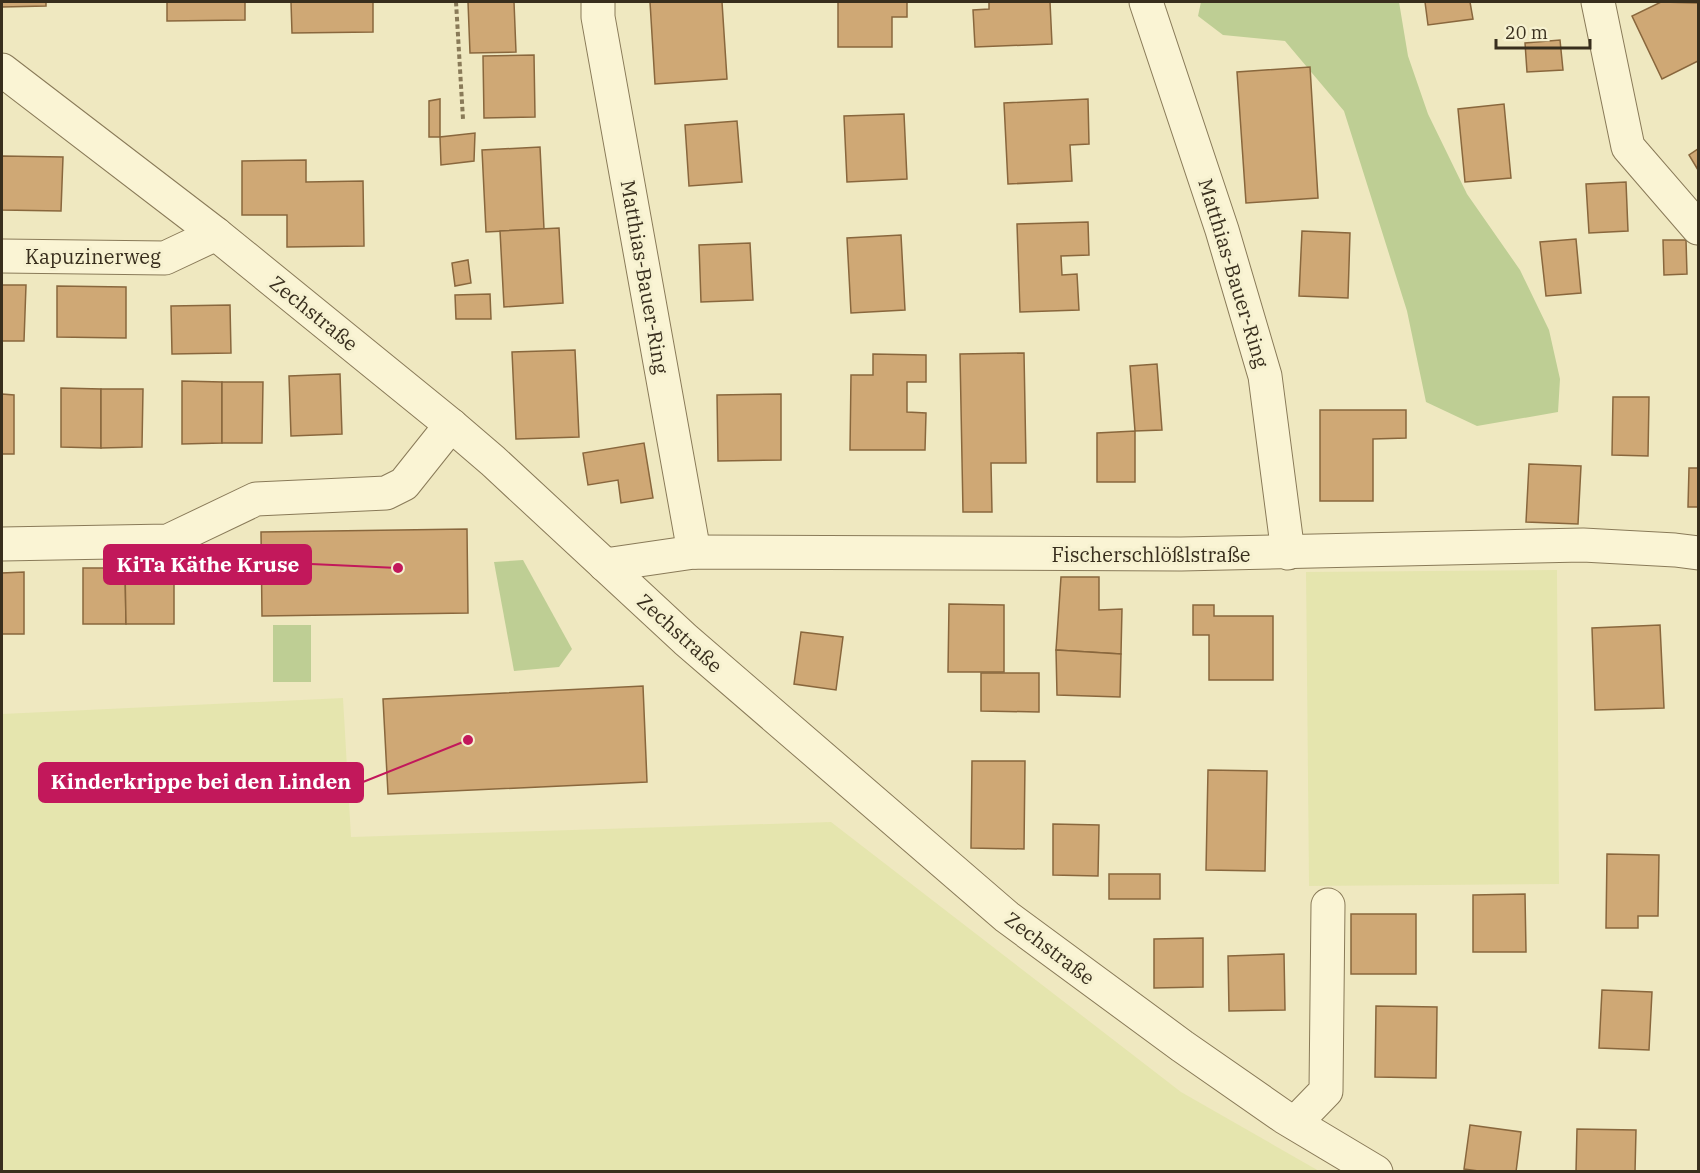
<svg xmlns="http://www.w3.org/2000/svg" width="1700" height="1173" font-family="'IBM Plex Serif',serif">
<rect width="100%" height="100%" fill="#efe8c0"/>
<g fill="#e5e5ae">
<path d="M1557,570L1559,884L1309,886L1306,572Z"/>
<path d="M343,698L351,837L831,822L1181,1092L1319,1171H2V714Z"/>
</g>
<g fill="#bece94">
<path d="M1201,2H1399L1408,56L1428,114L1467,194L1520,270L1549,330L1560,379L1558,412L1477,426L1426,402L1407,311L1344,111L1285,41L1223,35L1198,16Z"/>
<path d="M523,560L572,649L559,667L514,671L494,562Z"/>
<rect x="273" y="625" width="38" height="57"/>
</g>
<g fill="#cfa875" stroke="#89673d" stroke-width="1.5">
<path d="M2,2H46V6L2,7Z"/>
<path d="M167,2H245V20L167,21Z"/>
<path d="M291,2H373V32L292,33Z"/>
<path d="M468,2H514L516,52L470,53Z"/>
<path d="M650,2H722L727,79L655,84Z"/>
<path d="M838,2H907V17H892V47H838Z"/>
<path d="M989,2H1050L1052,44L975,47L973,10L989,9Z"/>
<path d="M1425,2H1470L1473,19L1428,25Z"/>
<path d="M1661,2L1698,3V61L1662,79L1632,16Z"/>
<path d="M1560,40L1563,70L1527,72L1525,43Z"/>
<path d="M534,55L535,117L484,118L483,56Z"/>
<path d="M1310,67L1318,198L1246,203L1237,72Z"/>
<path d="M440,99V137H429V101Z"/>
<path d="M1088,99L1089,144L1070,145L1072,181L1008,184L1004,103Z"/>
<path d="M1504,104L1511,178L1465,182L1458,109Z"/>
<path d="M904,114L907,179L847,182L844,116Z"/>
<path d="M737,121L742,182L689,186L685,125Z"/>
<path d="M475,133L474,161L441,165L440,137Z"/>
<path d="M540,147L544,229L486,232L482,150Z"/>
<path d="M1698,149V170L1689,155Z"/>
<path d="M2,156L63,157L61,211L2,210Z"/>
<path d="M306,160V182L363,181L364,246L287,247V215H242V161Z"/>
<path d="M1626,182L1628,231L1589,233L1586,184Z"/>
<path d="M1088,222L1089,255L1061,256L1062,275L1077,274L1079,310L1020,312L1017,224Z"/>
<path d="M559,228L563,303L504,307L500,231Z"/>
<path d="M1302,231L1350,233L1348,298L1299,296Z"/>
<path d="M901,235L905,310L851,313L847,238Z"/>
<path d="M1576,239L1581,293L1546,296L1540,242Z"/>
<path d="M1663,240H1686L1687,274L1664,275Z"/>
<path d="M750,243L753,300L701,302L699,245Z"/>
<path d="M468,260L471,283L455,286L452,263Z"/>
<path d="M2,285H26L24,341H2Z"/>
<path d="M57,286L126,287V338L57,337Z"/>
<path d="M490,294L491,319H456L455,295Z"/>
<path d="M230,305L231,353L172,354L171,306Z"/>
<path d="M575,350L579,437L516,439L512,352Z"/>
<path d="M1024,353L1026,463H991L992,512H963L960,354Z"/>
<path d="M873,354L926,355V382H907V412L926,413L925,450H850L851,375H873Z"/>
<path d="M1157,364L1162,430L1135,431L1130,366Z"/>
<path d="M340,374L342,434L291,436L289,376Z"/>
<path d="M182,381L222,382V443L182,444Z"/>
<path d="M222,382H263L262,443H222Z"/>
<path d="M61,388L101,389V448L61,447Z"/>
<path d="M101,389H143L142,447L101,448Z"/>
<path d="M2,394L14,395V454H2Z"/>
<path d="M781,394V460L718,461L717,395Z"/>
<path d="M1613,397H1649L1648,456L1612,455Z"/>
<path d="M1320,410H1406V438L1373,439V501H1320Z"/>
<path d="M1135,431V482H1097V433Z"/>
<path d="M644,443L653,498L621,503L618,480L588,485L583,453Z"/>
<path d="M1529,464L1581,466L1578,524L1526,522Z"/>
<path d="M1689,468H1698V507H1688Z"/>
<path d="M467,529L468,613L262,616L261,532Z"/>
<path d="M83,568H125L126,624H83Z"/>
<path d="M125,568H174V624H126Z"/>
<path d="M24,572V634H2V573Z"/>
<path d="M1061,577H1099V610L1122,609L1121,654L1056,650Z"/>
<path d="M949,604L1004,605V672H948Z"/>
<path d="M1193,605H1214V616H1273V680H1209V635H1193Z"/>
<path d="M1660,625L1664,708L1595,710L1592,628Z"/>
<path d="M801,632L843,637L836,690L794,684Z"/>
<path d="M1056,650L1121,654L1120,697L1057,695Z"/>
<path d="M981,673H1039V712L981,711Z"/>
<path d="M643,686L647,782L388,794L383,699Z"/>
<path d="M972,761H1025L1024,849L971,848Z"/>
<path d="M1208,770L1267,771L1265,871L1206,870Z"/>
<path d="M1053,824L1099,825L1098,876L1053,875Z"/>
<path d="M1607,854L1659,855L1658,916H1638V928H1606Z"/>
<rect x="1109" y="874" width="51" height="25"/>
<path d="M1525,894L1526,952H1473V895Z"/>
<rect x="1351" y="914" width="65" height="60"/>
<path d="M1203,938V987L1154,988V939Z"/>
<path d="M1284,954L1285,1010L1229,1011L1228,956Z"/>
<path d="M1602,990L1652,992L1649,1050L1599,1048Z"/>
<path d="M1376,1006L1437,1007L1436,1078L1375,1077Z"/>
<path d="M1470,1125L1521,1132L1516,1172H1486L1464,1169Z"/>
<path d="M1577,1129L1636,1130L1635,1172H1576Z"/>
</g>
<g fill="none" stroke-linecap="round" stroke-linejoin="round">
<g stroke="#897a58" stroke-width="35">
<g id="minor">
<path d="M598,2V17L694,552"/>
<path d="M1146,2L1222,230L1265,376L1288,553"/>
<path d="M1598,2L1628,147L1698,228"/>
<path d="M2,70L216,234L451,425L493,461L686,640L1007,917L1182,1046L1284,1117L1376,1172"/>
<path d="M2,256L165,258L216,234"/>
<path d="M2,544L168,541L256,499L386,493L404,484L451,425"/>
<path d="M605,565L694,552L1181,554L1583,545L1675,550L1698,553"/>
<path d="M1295,1123L1326,1091L1328,905"/>
</g>
</g>
<path stroke="#897a58" stroke-width="4" stroke-dasharray="4.5 3" stroke-linecap="butt" d="M456,2L463,119"/>
<use href="#minor" stroke="#faf4d4" stroke-width="33"/>
</g>
<g text-anchor="middle" dominant-baseline="central" stroke-width="6" stroke-linejoin="round" paint-order="stroke">
<g font-size="20" fill="#382e1d" stroke="#f6f1d0">
<text x="93" y="256">Kapuzinerweg</text>
<text transform="translate(1234 273) rotate(73)">Matthias-Bauer-Ring</text>
<text transform="translate(645 277) rotate(80)">Matthias-Bauer-Ring</text>
<text transform="translate(314 313) rotate(39)">Zechstraße</text>
<text x="1151" y="554">Fischerschlößlstraße</text>
<text transform="translate(680 633) rotate(42)">Zechstraße</text>
<text transform="translate(1050 948) rotate(37)">Zechstraße</text>
</g>
</g>
<path fill="none" stroke="#c2185b" stroke-width="2" d="M398 568L311 564M468 740L363 782"/>
<g fill="#c2185b" stroke="#f6f1d0" stroke-width="2">
<circle cx="398" cy="568" r="6"/>
<circle cx="468" cy="740" r="6"/>
</g>
<g fill="#c2185b" stroke="#c2185b" stroke-width="2">
<rect x="104" y="545" width="207" height="39" rx="6"/>
<rect x="39" y="763" width="324" height="39" rx="6"/>
</g>
<g font-size="21" text-anchor="middle" font-weight="bold" fill="#fff">
<text x="208" y="572">KiTa Käthe Kruse</text>
<text x="201" y="789">Kinderkrippe bei den Linden</text>
</g>
<rect width="1700" height="1173" fill="none" stroke="#382e1d" stroke-width="6"/>
<path d="M1496 39v9h94v-9" fill="none" stroke="#382e1d" stroke-width="3"/>
<text x="1505" y="39" font-size="18" fill="#382e1d" stroke="#f6f1d0" stroke-width="4.5" paint-order="stroke">20 m</text>
</svg>
